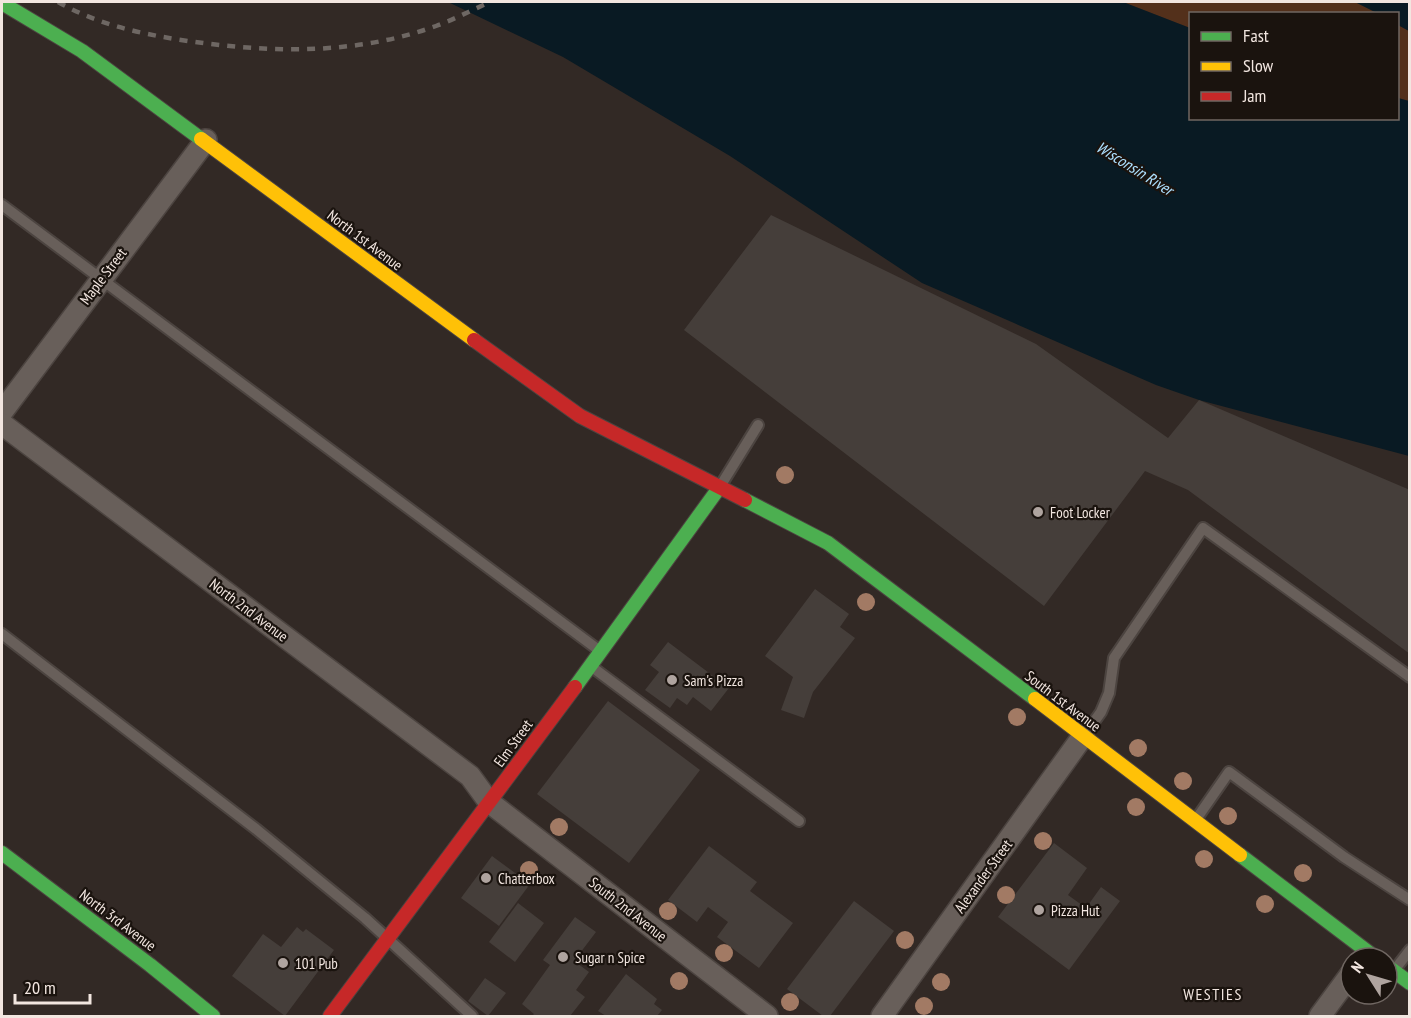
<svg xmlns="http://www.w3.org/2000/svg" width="1411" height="1018" font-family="'PT Sans Narrow',sans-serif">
<rect width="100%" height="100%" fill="#322925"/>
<g fill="#53301b">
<path d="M1123,2H1355L1377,13L1190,14V28Z"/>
<path d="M1398,25L1409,31V101L1398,98Z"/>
</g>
<g fill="#091a23">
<path d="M448,2H1123L1190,28V118H1398V98L1409,101V456L1199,400L1156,385L922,283L730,156L563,57Z"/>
<path d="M1355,2H1409V31L1398,25V14L1377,13Z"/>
</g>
<g fill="#453e3a">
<path d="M771,215L1036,344L1168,438L1199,400L1410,490V654L1188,490L1145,471L1044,606L684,330Z"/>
<path d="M815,589L849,614L840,627L855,638L813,692L804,718L781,710L793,677L765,656Z"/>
<path d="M668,642L729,688L711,711L693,697L687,705L677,698L670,708L645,690L659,672L650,665Z"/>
<path d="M608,701L700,770L629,863L537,794Z"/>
<path d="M1054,843L1087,868L1068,895L1086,908L1101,887L1120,901L1069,970L998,917Z"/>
<path d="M709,846L757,882L750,891L793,923L759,968L717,937L728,922L708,907L697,922L668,900Z"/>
<path d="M492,856L530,884L499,926L461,898Z"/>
<path d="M854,901L894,931L830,1016H823L787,989Z"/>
<path d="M518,903L544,923L515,962L489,942Z"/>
<path d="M575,917L596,932L574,961L589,972L576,990L585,997L570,1016H532L534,1014L522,1004L550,965L543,960Z"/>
<path d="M297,927L303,932L306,929L334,950L285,1016L232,976L263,934L281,947Z"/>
<path d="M626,974L657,999L654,1004L662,1010L657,1016H606L598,1011Z"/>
<path d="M485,978L506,993L488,1016L468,1001Z"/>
</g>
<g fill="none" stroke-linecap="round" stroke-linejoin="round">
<g stroke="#4c4440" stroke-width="14">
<g id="lane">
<path d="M2,205L600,651"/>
<path d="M721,485L758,425"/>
<path d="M2,634L256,829L365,918L472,1016"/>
<path d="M592,667L799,821"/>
<path d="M1086,733L1101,712L1109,693L1114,658L1203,528L1410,677"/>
<path d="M1197,818L1229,772L1344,857L1410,900"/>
<path d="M1396,968L1410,950"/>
</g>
</g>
<g stroke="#4c4440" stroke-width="24">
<g id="street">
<path d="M2,412L206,140"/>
<path d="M2,424L470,776L489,802L767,1016"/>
<path d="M882,1016L1083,736"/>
<path d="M1320,1016L1351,974"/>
</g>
</g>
<g stroke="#4c4440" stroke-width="16">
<g id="fast">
<path d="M2,3L82,51L201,139"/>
<path d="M745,500L828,543L1035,699"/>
<path d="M575,687L719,488"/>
<path d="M2,853L150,965L213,1016"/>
<path d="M1240,855L1376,958"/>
<path d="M1387,966L1410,983"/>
</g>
</g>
<g stroke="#4c4440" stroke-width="16">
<g id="slow">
<path d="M201,139L474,340"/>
<path d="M1035,699L1240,855"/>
</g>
</g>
<g stroke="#4c4440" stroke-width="16">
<g id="jam">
<path d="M474,340L580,416L745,500"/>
<path d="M330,1016L575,687"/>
</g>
</g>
<use href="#lane" stroke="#685f5a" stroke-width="10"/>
<use href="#street" stroke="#685f5a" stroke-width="21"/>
<use href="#fast" stroke="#4caf50" stroke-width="14"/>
<use href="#slow" stroke="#ffc107" stroke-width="14"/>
<use href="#jam" stroke="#c62828" stroke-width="14"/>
<path stroke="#6e6763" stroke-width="4.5" stroke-dasharray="8 8" stroke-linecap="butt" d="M58,2C99,25 141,34 188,41C271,53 356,55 436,26C455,19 472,10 490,2"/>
</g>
<g fill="#a27a64">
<circle cx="785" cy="475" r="9"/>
<circle cx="866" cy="602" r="9"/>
<circle cx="1017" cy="717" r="9"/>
<circle cx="1138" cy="748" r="9"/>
<circle cx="1183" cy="781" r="9"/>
<circle cx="1136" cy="807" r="9"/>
<circle cx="1228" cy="816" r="9"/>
<circle cx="559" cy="827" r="9"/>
<circle cx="1043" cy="841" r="9"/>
<circle cx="1204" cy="859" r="9"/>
<circle cx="529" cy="870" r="9"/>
<circle cx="1303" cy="873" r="9"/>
<circle cx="1006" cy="895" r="9"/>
<circle cx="1265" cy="904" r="9"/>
<circle cx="668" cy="911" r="9"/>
<circle cx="905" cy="940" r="9"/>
<circle cx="724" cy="953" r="9"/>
<circle cx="679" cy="981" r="9"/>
<circle cx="941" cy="982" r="9"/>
<circle cx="790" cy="1002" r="9"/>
<circle cx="924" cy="1006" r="9"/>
</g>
<g fill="#afa49f" stroke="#1a130e" stroke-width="2">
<circle cx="1038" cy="512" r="6"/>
<circle cx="672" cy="680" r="6"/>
<circle cx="486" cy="878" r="6"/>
<circle cx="1039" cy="910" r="6"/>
<circle cx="563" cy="957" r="6"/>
<circle cx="283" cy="963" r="6"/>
</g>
<g text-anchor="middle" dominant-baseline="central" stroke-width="4.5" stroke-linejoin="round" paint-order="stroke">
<g font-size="15" fill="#f2e6e0" stroke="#1a130e">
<text transform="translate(365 240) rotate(37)">North 1st Avenue</text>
<text transform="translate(103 276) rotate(-53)">Maple Street</text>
<text transform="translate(249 610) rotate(37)">North 2nd Avenue</text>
<text transform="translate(1063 701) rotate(37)">South 1st Avenue</text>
<text transform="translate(513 743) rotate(-54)">Elm Street</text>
<text transform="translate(983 876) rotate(-54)">Alexander Street</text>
<text transform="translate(628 909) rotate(38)">South 2nd Avenue</text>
<text transform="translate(118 920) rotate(37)">North 3rd Avenue</text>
</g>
<g font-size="15" fill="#f2e6e0" stroke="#1a130e" text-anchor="start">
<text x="1050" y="512">Foot Locker</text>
<text x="684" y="680">Sam's Pizza</text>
<text x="498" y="878">Chatterbox</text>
<text x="1051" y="910">Pizza Hut</text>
<text x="575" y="957">Sugar n Spice</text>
<text x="295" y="963">101 Pub</text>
</g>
<g font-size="16" font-style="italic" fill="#ade0ff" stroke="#1a130e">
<text transform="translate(1135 168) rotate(32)">Wisconsin River</text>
</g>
<g font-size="16" letter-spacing="1.5" fill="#f2e6e0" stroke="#1a130e">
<text x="1213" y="994">WESTIES</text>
</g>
</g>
<rect width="1411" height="1018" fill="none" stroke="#f2e6e0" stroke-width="6"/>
<rect x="1189" y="12" width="210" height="108" fill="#1a130e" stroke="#706762" stroke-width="1.5"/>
<rect x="1201" y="32" width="30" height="9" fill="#4caf50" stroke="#706762" stroke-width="1.5"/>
<text x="1243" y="42" font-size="18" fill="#f2e6e0">Fast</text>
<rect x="1201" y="62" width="30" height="9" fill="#ffc107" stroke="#706762" stroke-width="1.5"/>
<text x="1243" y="72" font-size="18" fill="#f2e6e0">Slow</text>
<rect x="1201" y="92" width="30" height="9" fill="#c62828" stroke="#706762" stroke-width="1.5"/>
<text x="1243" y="102" font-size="18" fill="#f2e6e0">Jam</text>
<g transform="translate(1369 976) rotate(307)"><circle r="28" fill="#1a130e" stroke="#706762" stroke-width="1.5"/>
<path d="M0-4.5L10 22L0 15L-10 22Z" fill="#afa49f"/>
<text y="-9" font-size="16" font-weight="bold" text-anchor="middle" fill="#f2e6e0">N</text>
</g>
<path d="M15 994v9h75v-9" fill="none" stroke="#f2e6e0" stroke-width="3"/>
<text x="24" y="994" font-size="18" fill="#f2e6e0" stroke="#1a130e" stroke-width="4.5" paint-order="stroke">20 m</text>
</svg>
